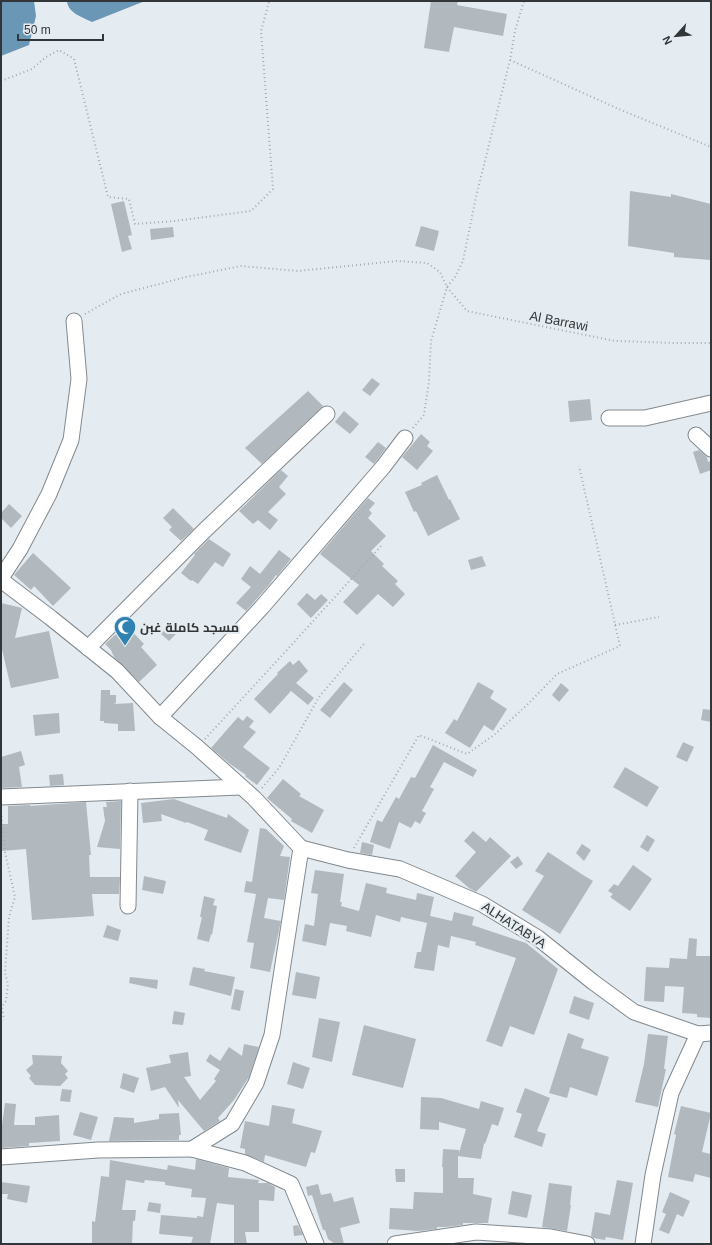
<svg xmlns="http://www.w3.org/2000/svg" width="712" height="1245" font-family="Arial,Cairo,sans-serif">
<rect width="100%" height="100%" fill="#e4ecf2"/>
<g fill="#6a97b6">
<path d="M1,1H34L36,16L29,45L1,56Z"/>
<path d="M67,1H145L92,22C82,17 68,13 67,1Z"/>
</g>
<g fill="#b1b9bf">
<path d="M431,1H458L457,5L507,14L503,36L454,27L449,52L424,48Z"/>
<path d="M630,191L671,197V194L711,204V260L674,257V253L628,246Z"/>
<path d="M124,201L132,235L128,236L132,249L122,252L111,204Z"/>
<path d="M421,226L439,231L434,251L415,246Z"/>
<path d="M173,227L174,237L151,240L150,229Z"/>
<path d="M372,378L380,384L370,396L362,390Z"/>
<path d="M308,391L323,406L262,464L245,448Z"/>
<path d="M590,399L592,420L570,422L568,401Z"/>
<path d="M344,411L359,424L350,434L335,422Z"/>
<path d="M421,434L430,442L427,446L433,451L417,470L402,457Z"/>
<path d="M378,442L386,448L374,464L365,457Z"/>
<path d="M699,450L707,457L708,462L711,461V470L700,474L693,452Z"/>
<path d="M281,470L288,476L279,487L286,494L268,512L278,520L270,530L258,520L253,524L239,511Z"/>
<path d="M437,475L449,500L450,499L460,519L428,536L416,511L414,512L405,492L422,485L421,483Z"/>
<path d="M368,498L375,503L369,510L372,513L368,518L386,536L371,551L384,564L382,566L398,581L395,584L405,594L393,607L378,594L357,615L343,602L359,585L320,554Z"/>
<path d="M9,504L22,516L11,528L1,518V513Z"/>
<path d="M173,508L194,529L181,541L169,530L172,527L163,518Z"/>
<path d="M209,539L231,554L223,567L215,562L198,584L192,580L191,581L181,573L195,555L194,554Z"/>
<path d="M279,550L291,559L277,576L276,575L269,585L246,611L236,603L251,587L241,579L250,566L260,574Z"/>
<path d="M33,553L71,588L53,606L34,586L31,590L14,575Z"/>
<path d="M482,556L486,566L471,570L468,560Z"/>
<path d="M307,593L315,600L321,594L328,600L311,618L297,604Z"/>
<path d="M1,603L22,608L15,638L49,631L59,678L11,688L1,645Z"/>
<path d="M171,623L179,631L169,641L161,634Z"/>
<path d="M126,625L144,644L141,647L157,665L139,682L114,657L111,650L105,644Z"/>
<path d="M299,660L308,671L296,683L314,698L308,705L291,691L270,714L254,699L278,674L277,673L290,661L293,665Z"/>
<path d="M344,682L353,690L330,718L320,710Z"/>
<path d="M478,682L494,691L490,698L507,709L493,731L484,725L470,748L445,733L454,719L457,721Z"/>
<path d="M561,683L569,690L559,702L552,695Z"/>
<path d="M101,690H110V695H116V703L114,704L133,703L135,731H118V724L104,723V721H100Z"/>
<path d="M703,709L711,710V722L701,720Z"/>
<path d="M59,713L60,733L35,736L33,715Z"/>
<path d="M247,716L254,721L249,727L256,732L243,747L270,768L257,785L245,776L246,775L230,764L211,748L238,717L243,721Z"/>
<path d="M683,742L694,747L687,762L676,757Z"/>
<path d="M433,745L477,770L473,777L444,762L430,787L434,789L422,811L426,813L420,824L415,821L411,828L399,822L390,849L370,842L377,820L382,822L396,797L399,799L411,777L415,778Z"/>
<path d="M21,751L25,765L19,767L22,787L1,788V757Z"/>
<path d="M625,767L659,787L647,807L613,787Z"/>
<path d="M63,774L64,785L50,786L49,775Z"/>
<path d="M283,779L301,794L299,796L324,810L312,833L291,821L292,819L267,798Z"/>
<path d="M174,799L227,818L228,814L249,830L241,853L204,840L208,830L187,822L186,823L161,814L162,821L143,823L141,803Z"/>
<path d="M121,801L120,849L97,847L105,821L103,807H107L106,802Z"/>
<path d="M86,802L91,855H89L90,877H120L119,894H92L94,916L32,920L26,849L1,851V824H8V806L30,805V806Z"/>
<path d="M260,828L266,829L284,846L280,856L290,857L284,900L268,898L264,918L281,921L270,972L250,968L254,943L247,942L256,894L244,892L246,881L252,882Z"/>
<path d="M473,831L486,842L490,837L511,856L476,892L469,888L455,876L476,852L464,841Z"/>
<path d="M647,835L655,840L648,852L640,847Z"/>
<path d="M362,842L374,845L372,855L360,853Z"/>
<path d="M582,844L591,850L584,861L576,853Z"/>
<path d="M548,852L583,875L593,881L560,934L522,910L544,876L535,871Z"/>
<path d="M518,856L523,864L516,869L510,862Z"/>
<path d="M633,865L652,879L630,911L610,897L613,894L608,891L614,884L618,886Z"/>
<path d="M315,870L344,874L340,902H342L341,906L359,911L366,883L387,888L386,893L416,900L417,893L434,897L430,916L452,921L454,912L474,917L472,925L526,943L558,969L534,1035L510,1026L502,1047L486,1041L516,958L475,945L476,942L451,936L449,948L438,945L434,971L414,968L417,952H421L427,923L401,917L400,922L376,915L371,937L346,931L347,926L330,923L326,946L302,941L305,924L314,926L318,894L311,893Z"/>
<path d="M144,876L166,881L163,894L142,890Z"/>
<path d="M204,896L215,899L213,905L217,906L212,935L211,934L209,942L197,939L202,917H200Z"/>
<path d="M107,925L121,930L118,941L103,937Z"/>
<path d="M689,938L697,939L696,956H711V1018L697,1017V1014L682,1013L684,987L665,986L664,1002L644,1001L646,967L669,968L670,958L687,959Z"/>
<path d="M193,967L205,969L204,971L235,977L231,996L189,985Z"/>
<path d="M296,972L320,977L316,999L292,995Z"/>
<path d="M130,977L158,980L157,989L129,983Z"/>
<path d="M235,989L244,991L240,1011L231,1009Z"/>
<path d="M574,996L594,1003L589,1020L569,1013Z"/>
<path d="M174,1011L185,1013L183,1025L172,1024Z"/>
<path d="M319,1018L340,1022L332,1062L312,1057Z"/>
<path d="M364,1025L416,1039L403,1088L352,1075Z"/>
<path d="M568,1033L584,1039L581,1048L609,1057L597,1096L570,1087L567,1098L549,1093Z"/>
<path d="M648,1034L668,1036L664,1069H666L658,1107L635,1102L644,1064Z"/>
<path d="M244,1044L259,1047L249,1077L234,1100L218,1118L220,1121L204,1131L178,1100L179,1108L165,1087L151,1091L146,1068L171,1063L169,1055L188,1052L191,1076L184,1077L200,1100L216,1081L214,1079L220,1070L206,1061L210,1054L220,1061L229,1047L242,1056Z"/>
<path d="M32,1055L62,1056L61,1063L68,1071L65,1074L68,1078L60,1086L35,1085L29,1078L31,1076L26,1070L33,1064Z"/>
<path d="M293,1062L310,1068L303,1089L287,1084Z"/>
<path d="M123,1073L139,1078L134,1093L120,1088Z"/>
<path d="M525,1088L550,1098L537,1131L546,1134L542,1147L514,1137L522,1114L516,1112Z"/>
<path d="M62,1089L72,1090L70,1102L60,1101Z"/>
<path d="M421,1097L441,1098L479,1109L481,1101L504,1108L498,1126L492,1124L485,1144L484,1143L481,1159L458,1156V1178H474L473,1194L492,1198L488,1223H463V1225L446,1227H437V1229L419,1231L389,1229L390,1208L413,1209L414,1192L443,1193V1167H442L443,1149L459,1150V1153L466,1129L439,1122V1130L420,1129Z"/>
<path d="M5,1103L16,1104L14,1125H35V1117L59,1115L60,1141L29,1143V1146L1,1148V1125H2Z"/>
<path d="M272,1105L295,1109L292,1123L322,1131L315,1153L311,1152L306,1167L265,1155L264,1162L245,1154V1149L240,1148L245,1121L269,1126Z"/>
<path d="M681,1106L711,1113L702,1152L711,1154V1178L695,1174L693,1182L668,1177L676,1135L674,1134Z"/>
<path d="M80,1112L98,1117L91,1140L73,1135Z"/>
<path d="M179,1113L181,1135H179V1140L109,1141L114,1117L134,1118V1123L159,1119V1114Z"/>
<path d="M196,1159L229,1168L228,1177L259,1180L258,1183H268L275,1187L274,1201L259,1200V1232H245L247,1244H234V1205L217,1203L210,1244H191L193,1237L159,1234L161,1215L197,1218V1216L203,1217L206,1198L191,1197L192,1189L165,1185V1182L145,1180L144,1183L126,1180L122,1210H136L135,1221H133L132,1244H92V1221L95,1222L101,1176L109,1177L110,1160L167,1170L168,1165L195,1170Z"/>
<path d="M395,1169H405V1182H396Z"/>
<path d="M617,1180L633,1183L623,1240L606,1237L605,1240L593,1238L591,1236L595,1212L610,1215Z"/>
<path d="M1,1182L30,1186L27,1203L7,1199L8,1194H1Z"/>
<path d="M549,1183L572,1186L570,1205H571L567,1231L542,1227Z"/>
<path d="M318,1184L321,1195L331,1193L334,1202L353,1197L360,1223L340,1228L344,1244H335L328,1239L325,1230H323L312,1195L308,1196L306,1187Z"/>
<path d="M512,1191L532,1195L527,1218L508,1214Z"/>
<path d="M670,1192L690,1201L683,1217L677,1214L669,1234L659,1230L666,1214L662,1212Z"/>
<path d="M149,1202L161,1204L160,1213L147,1211Z"/>
<path d="M298,1225L303,1235L294,1236L293,1226Z"/>
</g>
<g fill="none" stroke-linecap="round" stroke-linejoin="round">
<g stroke="#82898e" stroke-width="17">
<g id="minor">
<path d="M609,418H645L711,403"/>
<path d="M696,435L711,449"/>
<path d="M1,578L20,549L49,494L71,440L79,379L74,321"/>
<path d="M1,580L51,618L117,671L160,717L197,747L254,798L301,848"/>
<path d="M88,648L204,531L327,414"/>
<path d="M160,717L262,607L383,467L405,438"/>
<path d="M1,797L240,787"/>
<path d="M301,848L348,860L400,869L482,904L538,938L593,982L634,1012L698,1034L711,1033"/>
<path d="M128,906L130,791"/>
<path d="M192,1149L245,1163L291,1184L316,1244"/>
<path d="M1,1157L98,1150L192,1149L232,1124L256,1083L272,1035L301,848"/>
<path d="M395,1244L476,1232L551,1237L587,1244"/>
<path d="M643,1244L653,1175L671,1093L698,1034"/>
</g>
</g>
<g stroke="#a4aaaf" stroke-width="2" stroke-dasharray="1 3" stroke-linecap="butt">
<path d="M510,60L621,110L711,147"/>
<path d="M1,81L32,69L46,57L59,50L74,59L108,197L129,199L135,224L175,221L251,211L273,189L261,31L269,2L270,1"/>
<path d="M447,287L467,311L615,341L676,343H711"/>
<path d="M85,314L121,294L186,277L241,266L298,271L397,261L427,263L440,272L447,287L455,277L463,261L476,197L510,60L515,31L524,1"/>
<path d="M413,428L424,415L429,381L431,341L447,287"/>
<path d="M615,625L659,617"/>
<path d="M205,739L286,651L382,545"/>
<path d="M262,788L279,768L319,697L364,644"/>
<path d="M1,812L5,852L15,897L9,917L5,973L8,984L6,1001L2,1007L4,1020"/>
<path d="M354,848L419,735L467,754L494,735L527,705L557,674L620,646L579,466"/>
</g>
<use href="#minor" stroke="#fff" stroke-width="15"/>
</g>
<defs>
<g id="mosque-pin" transform="scale(1.15)"><path d="M0 17L-7.5 6A9.5 9.5 0 1 1 7.5 6Z" fill="#3082b2" stroke="#e4ecf2"/><path d="M3.5-4.9A6 6 0 1 0 3.5 4.9A5 5 0 1 1 3.5-4.9Z" fill="#fff"/></g>
</defs>
<g fill-rule="evenodd">
<use href="#mosque-pin" x="125" y="627"/>
</g>
<g text-anchor="middle" dominant-baseline="central" stroke-width="4" stroke-linejoin="round" paint-order="stroke">
<g font-size="13" fill="#333638" stroke="#e4ecf2">
<text transform="translate(559 321) rotate(11)">Al Barrawi</text>
<text transform="translate(514 925) rotate(33)">ALHATABYA</text>
</g>
<g font-size="13" font-weight="bold" fill="#333638" stroke="#e4ecf2" text-anchor="start">
<text x="140" y="627">مسجد كاملة غبن</text>
</g>
</g>
<rect width="712" height="1245" fill="none" stroke="#333638" stroke-width="4"/>
<g transform="translate(676 36) rotate(243)" stroke="#e4ecf2" stroke-width="3" paint-order="stroke">
<path d="M0-3L7 15L0 10L-7 15Z" fill="#333638"/>
<text y="-6" font-size="11" font-weight="bold" text-anchor="middle" fill="#333638">N</text>
</g>
<path d="M18 34v6h85v-6" fill="none" stroke="#333638" stroke-width="2"/>
<text x="24" y="34" font-size="12" fill="#333638" stroke="#e4ecf2" stroke-width="3" paint-order="stroke">50 m</text>
</svg>
